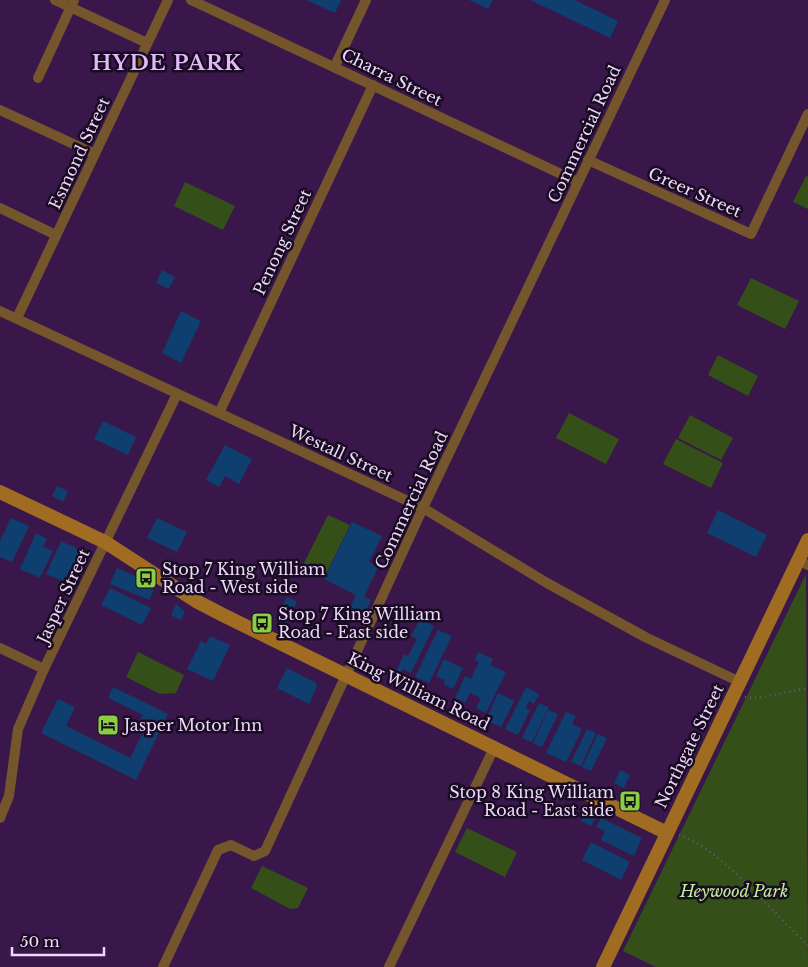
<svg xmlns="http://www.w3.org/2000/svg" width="808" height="967" font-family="'Libre Baskerville',serif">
<rect width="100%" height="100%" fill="#39174b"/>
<g fill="#344f18">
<path d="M806,176L808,177V209L793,202Z"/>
<path d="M185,182L235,206L223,230L174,206Z"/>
<path d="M751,278L799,301L785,329L737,305Z"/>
<path d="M718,355L758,376L748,396L708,375Z"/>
<path d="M569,413L619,439L606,464L556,438Z"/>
<path d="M690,415L733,438L721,460L678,438Z"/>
<path d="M676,439L723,463L711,488L663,464Z"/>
<path d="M328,515L350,525L324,578L302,567Z"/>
<path d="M806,574L808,967H656L623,951Z"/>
<path d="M138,652L184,675L176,693L160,694L126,677Z"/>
<path d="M467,828L517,852L505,877L455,852Z"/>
<path d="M262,866L308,888L298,908L290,909L251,888Z"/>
</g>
<g fill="#0e3f6f">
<path d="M306,0H341L335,13Z"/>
<path d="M469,0H493L488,9Z"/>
<path d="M530,0H575L618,21L610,38Z"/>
<path d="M162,270L175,277L169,289L156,283Z"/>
<path d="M181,311L201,321L181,363L162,353Z"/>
<path d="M103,421L136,437L128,455L94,439Z"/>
<path d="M225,445L252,459L239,484L225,476L219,487L206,480Z"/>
<path d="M57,486L68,491L63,502L52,496Z"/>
<path d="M718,510L767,535L756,557L707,533Z"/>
<path d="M11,518L29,526L12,562L0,557V541Z"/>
<path d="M157,518L187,532L177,552L147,538Z"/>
<path d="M352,522L382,536L369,562L378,567L364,597L371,600L364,616L349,609L356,595L324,579Z"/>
<path d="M36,533L47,539L43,547L53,551L40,578L20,569Z"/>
<path d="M61,541L82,551L67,583L46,574Z"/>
<path d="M117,568L144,580L141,585L154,590L149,600L110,584Z"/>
<path d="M110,588L151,608L142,625L101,605Z"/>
<path d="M287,597L297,602L286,625L275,620Z"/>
<path d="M176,604L185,612L181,620L171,615Z"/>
<path d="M420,619L434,626L411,673L403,669L400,674L396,672L404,654L408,656L417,639L411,636Z"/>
<path d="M438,630L452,636L429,683L415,677Z"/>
<path d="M210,636L230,645L213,681L187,669L201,641L206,644Z"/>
<path d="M478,652L493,659L490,665L506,672L486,713L476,708L481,698L470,693L465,703L455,698L465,676L471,679L479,662L475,660Z"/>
<path d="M444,659L463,668L453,689L443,684L445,680L436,676Z"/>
<path d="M287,668L316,683L317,686L309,704L277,688Z"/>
<path d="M113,687L168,714L136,780L41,733L58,699L75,707L66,726L130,758L148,723L140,720L143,715L108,698Z"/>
<path d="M526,687L539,694L534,704L529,701L526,708L530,710L518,735L505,729Z"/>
<path d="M498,693L514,701L501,727L486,720Z"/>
<path d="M539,703L549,707L532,742L522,738Z"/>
<path d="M548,710L558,714L542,747L533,743Z"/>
<path d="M566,712L576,716L572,724L582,729L566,762L546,753Z"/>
<path d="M587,729L596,733L581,766L571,762Z"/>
<path d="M598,734L607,738L591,771L582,767Z"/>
<path d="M620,770L630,775L624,788L614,783Z"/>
<path d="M587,808L598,813L591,826L581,821Z"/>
<path d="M601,818L642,838L634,856L601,840L605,831L596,827Z"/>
<path d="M591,842L630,862L621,880L582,860Z"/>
</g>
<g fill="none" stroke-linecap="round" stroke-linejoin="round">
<g stroke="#715381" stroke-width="2.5" stroke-dasharray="1 4" stroke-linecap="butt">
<path d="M745,697L757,698L808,688"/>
<path d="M679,835C721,848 774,915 808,945"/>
</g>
<g stroke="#75552b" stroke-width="10">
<path d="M55,0L147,43"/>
<path d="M191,0L578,182"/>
<path d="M335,66L366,0"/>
<path d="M38,78L74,0"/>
<path d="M0,110L95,154"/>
<path d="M588,160L751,234L808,114"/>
<path d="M0,208L56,235"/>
<path d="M0,311L423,508L547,583L647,638L740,682"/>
<path d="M17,318L168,0"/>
<path d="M219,413L373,85"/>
<path d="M798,560L808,565"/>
<path d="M0,648L44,669"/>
<path d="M0,818L9,796L18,729L44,669L177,394"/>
<path d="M163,967L218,850L231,845L254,856L265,851L423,508L665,0"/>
<path d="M389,967L494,748"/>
</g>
<g stroke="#9f6c22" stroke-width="14">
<path d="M0,492L105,542L196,601L223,615L667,833"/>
<path d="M603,967L808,540"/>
</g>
</g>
<defs>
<g id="bus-square" transform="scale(1.125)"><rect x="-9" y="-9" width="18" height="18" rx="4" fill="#8bce46" stroke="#190b21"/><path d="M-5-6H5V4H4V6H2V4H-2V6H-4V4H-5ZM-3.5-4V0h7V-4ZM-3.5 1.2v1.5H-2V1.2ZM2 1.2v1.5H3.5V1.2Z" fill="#111"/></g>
<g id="hotel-square" transform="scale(1.125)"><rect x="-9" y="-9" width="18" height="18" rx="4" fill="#8bce46" stroke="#190b21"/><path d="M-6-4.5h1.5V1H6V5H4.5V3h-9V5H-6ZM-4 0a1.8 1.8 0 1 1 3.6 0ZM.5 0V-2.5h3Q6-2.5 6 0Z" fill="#111"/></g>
</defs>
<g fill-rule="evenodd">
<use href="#bus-square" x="146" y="578"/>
<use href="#bus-square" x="262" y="623"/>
<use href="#hotel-square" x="108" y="725"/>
<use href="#bus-square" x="630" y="801"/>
</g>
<g text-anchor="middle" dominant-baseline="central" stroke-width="5" stroke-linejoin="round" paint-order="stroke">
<g font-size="16" fill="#ecd8f9" stroke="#190b21">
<text transform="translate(392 77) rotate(26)">Charra Street</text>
<text transform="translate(584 134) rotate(-65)">Commercial Road</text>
<text transform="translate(79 153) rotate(-65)">Esmond Street</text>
<text transform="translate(695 192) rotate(24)">Greer Street</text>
<text transform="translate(282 242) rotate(-65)">Penong Street</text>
<text transform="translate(341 453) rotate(25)">Westall Street</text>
<text transform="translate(411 500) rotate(-65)">Commercial Road</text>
<text transform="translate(63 596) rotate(-65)">Jasper Street</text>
<text transform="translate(419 691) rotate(26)">King William Road</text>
<text transform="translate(689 746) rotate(-64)">Northgate Street</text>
</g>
<g font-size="16" fill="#ecd8f9" stroke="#190b21" text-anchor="start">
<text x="162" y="569">Stop 7 King William<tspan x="162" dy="18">Road - West side</tspan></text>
<text x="278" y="614">Stop 7 King William<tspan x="278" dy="18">Road - East side</tspan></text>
<text x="124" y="725">Jasper Motor Inn</text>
<text x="614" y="792" text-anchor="end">Stop 8 King William<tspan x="614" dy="18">Road - East side</tspan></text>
</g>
<g font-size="16" font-style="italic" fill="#bef095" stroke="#190b21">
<text x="734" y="891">Heywood Park</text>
</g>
<g font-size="21" font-weight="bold" letter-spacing="1" fill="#dfb9f8" stroke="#190b21">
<text x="167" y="63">HYDE PARK</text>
</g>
</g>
<path d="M12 947v8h92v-8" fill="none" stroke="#ecd8f9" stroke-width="2.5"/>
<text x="20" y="947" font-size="15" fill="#ecd8f9" stroke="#190b21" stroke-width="4" paint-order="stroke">50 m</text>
</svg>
